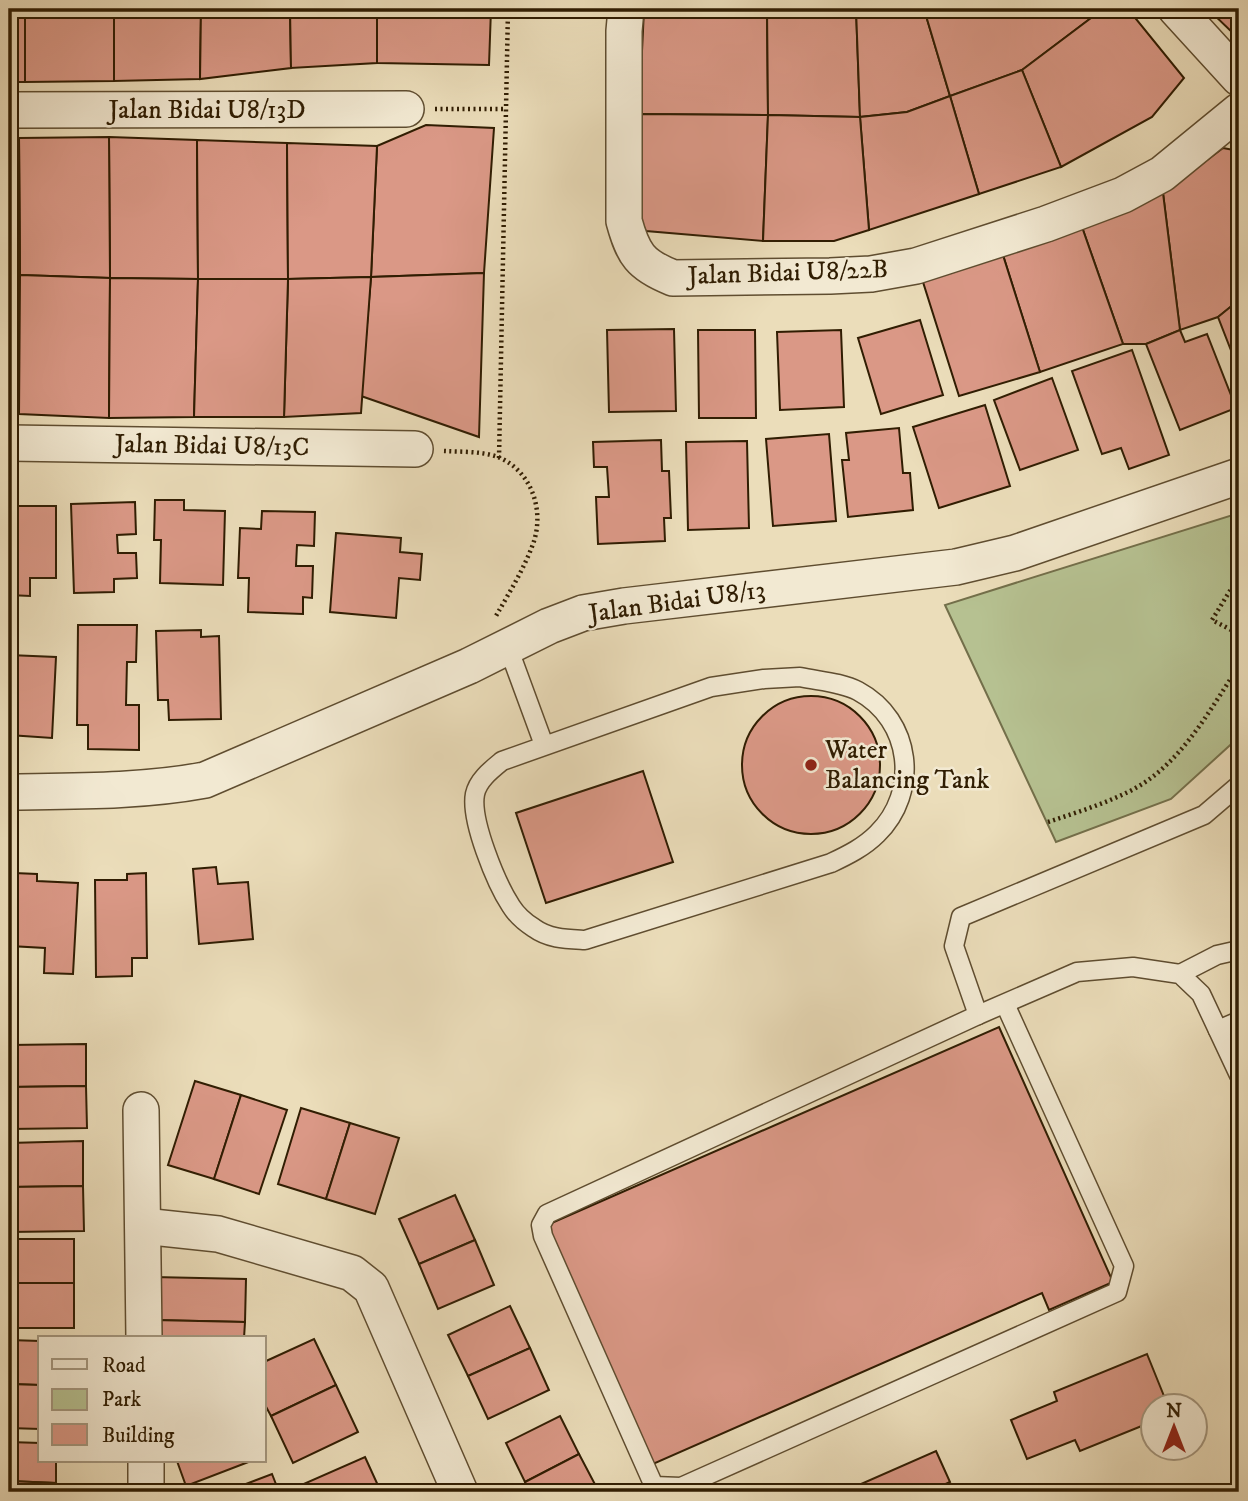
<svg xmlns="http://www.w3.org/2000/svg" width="1248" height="1501" font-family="'IM FELL DW Pica',serif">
<rect width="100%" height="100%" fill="#ebddba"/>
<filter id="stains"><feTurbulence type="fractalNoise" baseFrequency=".00286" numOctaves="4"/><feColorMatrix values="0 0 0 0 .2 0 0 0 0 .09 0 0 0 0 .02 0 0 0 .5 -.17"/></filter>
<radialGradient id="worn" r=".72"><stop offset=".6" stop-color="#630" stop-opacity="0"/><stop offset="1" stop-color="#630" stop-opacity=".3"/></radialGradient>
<path fill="#b6c191" stroke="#736f4a" stroke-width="2" d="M1239,513V737L1171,799L1056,842L945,605Z"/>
<g fill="#da9886" stroke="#301d02" stroke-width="2">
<rect x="9" y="9" width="16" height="73"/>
<path d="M25,9H114V81L25,82Z"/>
<path d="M114,9H201L200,79L114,81Z"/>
<path d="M201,9H290L291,68L200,79Z"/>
<path d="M290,9H377V63L291,68Z"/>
<path d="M377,9H491L489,65L377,63Z"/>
<path d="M644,9H767L768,115L639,114Z"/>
<path d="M767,9H856L860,117L768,115Z"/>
<path d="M856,9H924L950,96L907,112L860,117Z"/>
<path d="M924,9H1103L1022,70L950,96Z"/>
<path d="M1103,9H1128L1184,78L1152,117L1061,167L1022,70Z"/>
<path d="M1208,9H1239V39Z"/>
<path d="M1022,70L1061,167L979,194L950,96Z"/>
<path d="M950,96L979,194L869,230L860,117L907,112Z"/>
<path d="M639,114L768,115L763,241L646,231L634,213Z"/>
<path d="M768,115L860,117L869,230L834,241H763Z"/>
<path d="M426,125L494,128L484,273L371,277L377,146Z"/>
<path d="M109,137L197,140L198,279L110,278Z"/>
<path d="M109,137L110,278L20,275L19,138Z"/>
<path d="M9,138H19L20,275H9Z"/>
<path d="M197,140L287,143L288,279H198Z"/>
<path d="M287,143L377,146L371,277L288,279Z"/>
<path d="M1223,148L1239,151V300L1218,317L1180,330L1163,193Z"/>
<path d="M1163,193L1180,330L1146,344H1123L1082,227Z"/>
<path d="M1082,227L1123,344L1040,372L1002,252Z"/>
<path d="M1002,252L1040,372L959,396L923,282Z"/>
<path d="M484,273L479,437L361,396L371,277Z"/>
<path d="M9,275H20L19,414H9Z"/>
<path d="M20,275L110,278L109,418L19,414Z"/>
<path d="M371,277L361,413L284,417L288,279Z"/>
<path d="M110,278L198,279L194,417L109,418Z"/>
<path d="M198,279H288L284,417H194Z"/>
<path d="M1239,300V371L1218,317Z"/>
<path d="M920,320L943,395L881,414L858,338Z"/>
<path d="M674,329L676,411L609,412L607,330Z"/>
<path d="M698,330H755L756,418H699Z"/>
<path d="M841,330L844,407L780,410L777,332Z"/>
<path d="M1180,330L1185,342L1207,334L1236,408L1180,430L1146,344Z"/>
<path d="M1132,350L1169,455L1129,469L1121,448L1102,454L1072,371Z"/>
<path d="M1052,378L1078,450L1020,470L994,400Z"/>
<path d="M985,405L1010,486L939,508L913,427Z"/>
<path d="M899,428L903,473H910L913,510L848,517L842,460H849L846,433Z"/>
<path d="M829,434L836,521L773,526L766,439Z"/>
<path d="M661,440L662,471H669L671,518H664L665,541L598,544L596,497H609L607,467H594L593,442Z"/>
<path d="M747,441L749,528L688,530L686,442Z"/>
<path d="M9,497H18V506H56V578H30V596L9,595Z"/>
<path d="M155,500H184V510L225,511L223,585L160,583L161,540H154Z"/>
<path d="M135,502L136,534L117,535L118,553H136L137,578L114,579V592L74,593L71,504Z"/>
<path d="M262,511L315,512L314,546L297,545L296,566H313L312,598L303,597V614L248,612L249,578H238L240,528L261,529Z"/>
<path d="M336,533L401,538L400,552L422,554L420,580L399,578L396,618L330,612Z"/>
<path d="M78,625H137L136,662H127L126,705H139V750L88,749V725H77Z"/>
<path d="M201,630V637L219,636L221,719L169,720L168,700H158L156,631Z"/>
<path d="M9,655L56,657L52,738L9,735Z"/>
<circle cx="811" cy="765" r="69"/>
<path d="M643,771L673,862L546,903L516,813Z"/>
<path d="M216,867L218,884L248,882L253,939L199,944L193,869Z"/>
<path d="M14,873L37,874V881L78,883L73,974L44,973L45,948L10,946Z"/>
<path d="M146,873L147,958H132V976L96,977L95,880H127V874Z"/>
<path d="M999,1027L1113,1282L1049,1310L1042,1293L653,1464L547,1225Z"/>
<path d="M86,1044V1086L9,1087V1045Z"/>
<path d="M195,1081L241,1095L214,1179L168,1165Z"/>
<path d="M86,1086L87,1128L9,1129V1087Z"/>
<path d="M241,1095L287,1110L259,1194L214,1179Z"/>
<path d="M301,1108L350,1123L326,1199L278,1184Z"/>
<path d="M350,1123L399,1138L375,1214L326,1199Z"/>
<path d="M83,1141V1186L9,1187V1143Z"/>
<path d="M83,1186L84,1231L9,1232V1187Z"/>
<path d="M455,1195L475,1240L419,1264L399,1219Z"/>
<rect x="9" y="1239" width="65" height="44"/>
<path d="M475,1240L494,1285L438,1309L419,1264Z"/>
<path d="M153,1277L246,1279L245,1322L153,1320Z"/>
<rect x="9" y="1283" width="65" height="45"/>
<path d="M510,1306L530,1348L468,1376L448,1335Z"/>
<path d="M153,1320L245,1322L244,1338H152Z"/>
<path d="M314,1339L336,1385L271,1416L264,1403V1362Z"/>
<path d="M9,1340L40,1341V1385L9,1384Z"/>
<path d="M530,1348L549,1390L488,1419L468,1376Z"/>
<path d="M1147,1354L1168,1406H1154V1421L1080,1451L1075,1440L1027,1459L1011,1420L1057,1401L1054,1392Z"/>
<path d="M9,1384L40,1385V1429L9,1428Z"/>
<path d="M336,1385L358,1432L293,1463L271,1416Z"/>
<path d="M560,1416L579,1454L525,1482L506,1443Z"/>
<path d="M9,1442L40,1443V1461H56V1483L9,1481Z"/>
<path d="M936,1451L950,1482L928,1492H865L861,1484Z"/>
<path d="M579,1454L599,1492H530L525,1482Z"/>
<path d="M365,1457L381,1492H301L299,1486Z"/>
<path d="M177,1461H251L186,1486Z"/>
<path d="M272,1474L279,1492H225Z"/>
<path d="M9,1481L56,1483L55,1492H9Z"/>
</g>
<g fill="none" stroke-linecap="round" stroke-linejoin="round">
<g stroke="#5f4d30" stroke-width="21">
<g id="lane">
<path d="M508,647L544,745"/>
<path d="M800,677C818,681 841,682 858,691C912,720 920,792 877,834C864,847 848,855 831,863L585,940C567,939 549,939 534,928C526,923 516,914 511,906C496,883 470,820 475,794C478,780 491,770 502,761L711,687L764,679Z"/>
<path d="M1180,974L1217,955L1239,950"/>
<path d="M1005,1004L1124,1266L1117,1292L681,1487L654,1486L543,1236L541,1225L547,1214L978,1015L954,946L961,917L1204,815L1239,785"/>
<path d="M978,1015L1077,972L1133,967L1180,974L1201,994L1239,1075"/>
<path d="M1218,1030L1239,1021"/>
</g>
</g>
<g stroke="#5f4d30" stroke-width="38">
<g id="street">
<path d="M626,9L624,31V221C633,254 640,265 673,278L830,276L871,274L916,266L1046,224L1123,195L1162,174L1239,111"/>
<path d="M1176,9L1239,78"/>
<path d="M9,110L406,109"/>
<path d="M9,443L415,449"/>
<path d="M9,792C75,791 140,792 205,780L469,666L549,626L583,613L624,606L956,567L1015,553L1239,476"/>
<path d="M141,1110L144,1338"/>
<path d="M143,1226L218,1234L352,1273L371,1288L460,1492"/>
<path d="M146,1461V1492"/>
</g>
</g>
<g stroke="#301d02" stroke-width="4.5" stroke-dasharray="2 3.5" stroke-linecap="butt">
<path d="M435,109H506"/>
<path d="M444,451C461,452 481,451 498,457C532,471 545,511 533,544C524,569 509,593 496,616"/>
<path d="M499,458L508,9"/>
<path d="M1239,576L1212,620L1239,634"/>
<path d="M1048,822C1075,813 1104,804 1130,791C1180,766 1209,711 1239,666"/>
</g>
<use href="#lane" stroke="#f2e9d2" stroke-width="18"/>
<use href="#street" stroke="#f2e9d2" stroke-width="35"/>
</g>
<circle fill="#8f2418" stroke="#f2e9d2" stroke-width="2.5" cx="811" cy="765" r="7"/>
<g text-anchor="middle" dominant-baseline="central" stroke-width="5" stroke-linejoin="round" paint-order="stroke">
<g font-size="26" fill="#301d02" stroke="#f2e9d2">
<text x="207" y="110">Jalan Bidai U8/13D</text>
<text transform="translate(788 273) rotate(-2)">Jalan Bidai U8/22B</text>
<text transform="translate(212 446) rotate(1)">Jalan Bidai U8/13C</text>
<text transform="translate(677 602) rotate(-8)">Jalan Bidai U8/13</text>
</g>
<g font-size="26" fill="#301d02" stroke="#f2e9d2" text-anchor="start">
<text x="825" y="750">Water<tspan x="825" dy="30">Balancing Tank</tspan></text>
</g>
</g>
<rect width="1248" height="1501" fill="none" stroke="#ebddba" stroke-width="35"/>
<rect x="10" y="10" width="1227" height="1480" fill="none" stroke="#301d02" stroke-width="3.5"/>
<rect x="18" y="18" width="1213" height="1466" fill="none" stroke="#301d02" stroke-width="2"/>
<rect x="38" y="1336" width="228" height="126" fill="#f2e9d2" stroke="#a4977f" stroke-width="2"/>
<rect x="52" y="1359" width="35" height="10" fill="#f2e9d2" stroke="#a4977f" stroke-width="2"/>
<text x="102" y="1372" font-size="21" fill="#301d02">Road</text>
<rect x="52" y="1389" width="35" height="21" fill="#b6c191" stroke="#a4977f" stroke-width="2"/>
<text x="102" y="1406" font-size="21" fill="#301d02">Park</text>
<rect x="52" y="1424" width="35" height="21" fill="#da9886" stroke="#a4977f" stroke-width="2"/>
<text x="102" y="1442" font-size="21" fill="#301d02">Building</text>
<g transform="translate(1174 1427)"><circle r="33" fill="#f2e9d2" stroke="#a4977f" stroke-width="2"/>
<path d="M0-5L12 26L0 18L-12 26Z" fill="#8f2418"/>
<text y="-10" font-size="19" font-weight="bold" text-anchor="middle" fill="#301d02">N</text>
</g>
<rect width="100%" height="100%" filter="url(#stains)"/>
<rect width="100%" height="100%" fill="url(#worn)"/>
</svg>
